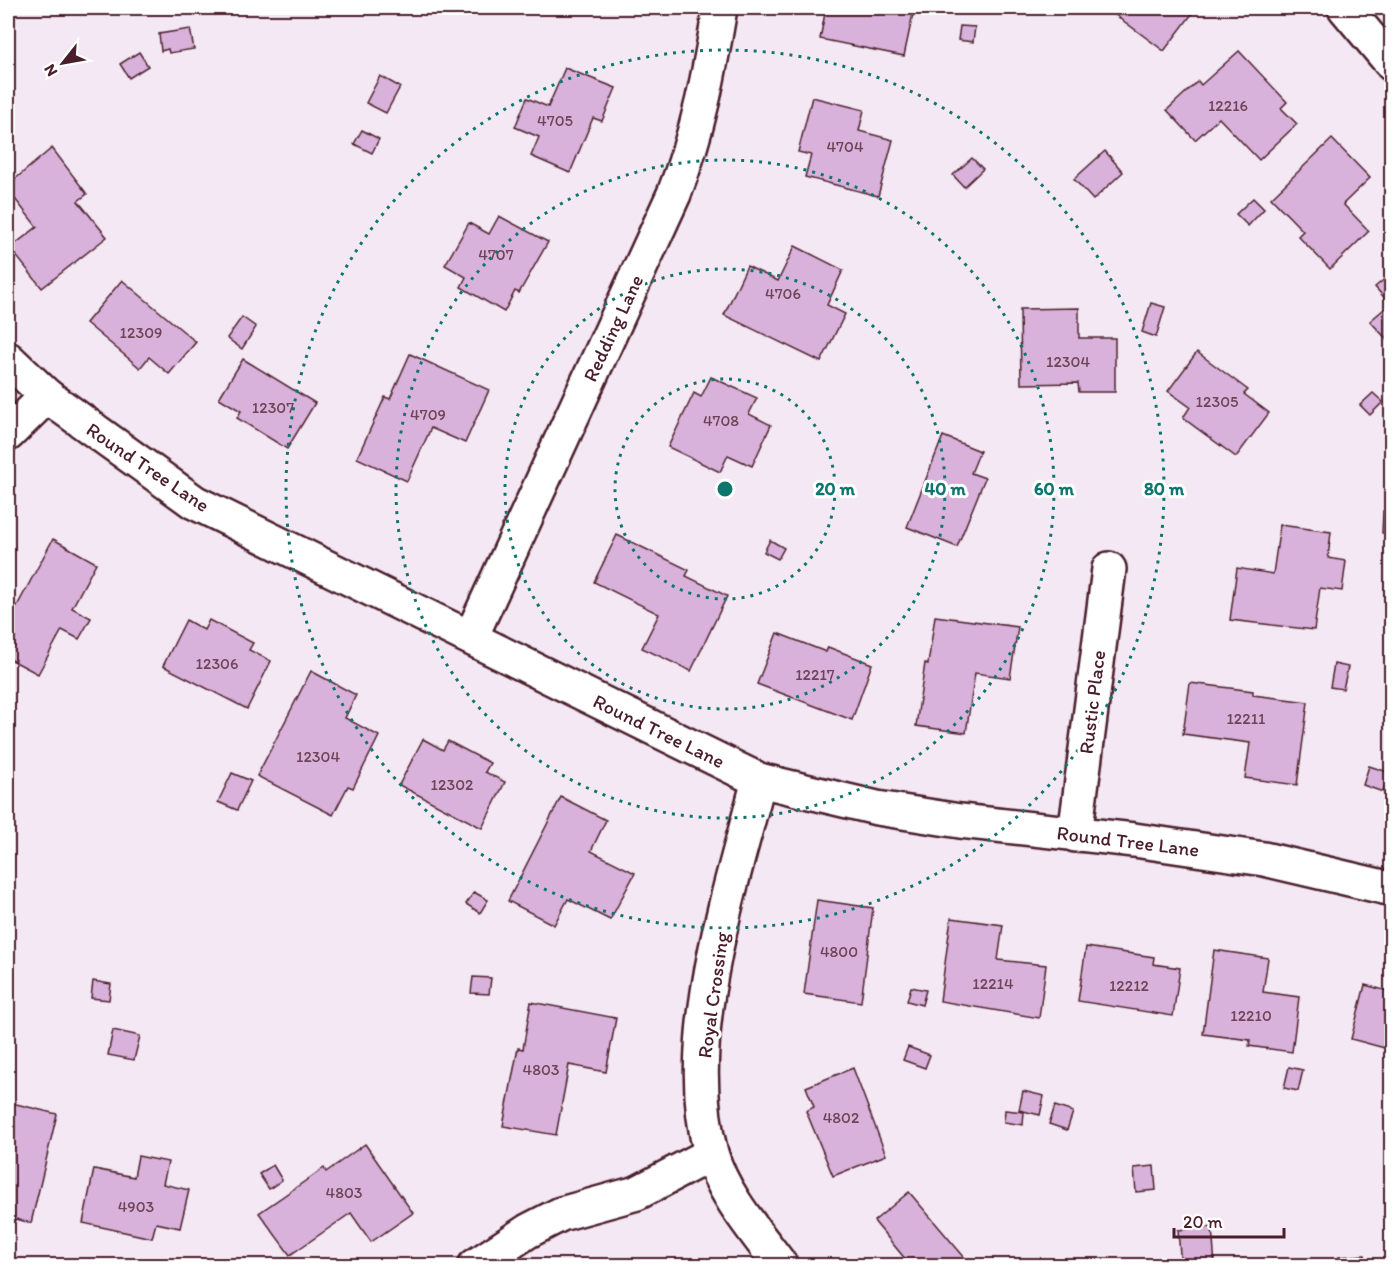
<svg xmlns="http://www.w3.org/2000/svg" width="1399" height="1273" font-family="Itim,sans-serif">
<rect width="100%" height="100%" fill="#f4e8f4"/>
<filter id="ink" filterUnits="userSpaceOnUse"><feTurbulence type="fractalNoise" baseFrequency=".0167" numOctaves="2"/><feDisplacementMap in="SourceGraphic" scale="12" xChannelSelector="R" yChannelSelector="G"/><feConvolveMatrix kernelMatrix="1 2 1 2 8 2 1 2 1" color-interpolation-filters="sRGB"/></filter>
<g filter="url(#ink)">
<g fill="#d9b2db" stroke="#4a1f2b" stroke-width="1.5">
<path d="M826,8H917L914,9L904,56L820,39Z"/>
<path d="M1106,8H1184L1192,14L1164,51Z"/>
<path d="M960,26L975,27L973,42L958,40Z"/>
<path d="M190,29L194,49L169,53L168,49L161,51L159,34Z"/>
<path d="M1239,51L1287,102L1281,108L1297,124L1259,160L1219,118L1195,140L1167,110L1198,81L1201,85Z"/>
<path d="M139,52L148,66L129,78L120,64Z"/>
<path d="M565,68L616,88L602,121L593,118L570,173L531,156L539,137L515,127L527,98L548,107Z"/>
<path d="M380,76L400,87L386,113L366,103Z"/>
<path d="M812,97L864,110L859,131L893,140L878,196L805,177L811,155L798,152Z"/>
<path d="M362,130L379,139L372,153L354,144Z"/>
<path d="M1332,139L1370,178L1343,204L1369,231L1330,269L1298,236L1303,231L1271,198Z"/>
<path d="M52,148L87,194L78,201L107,237L42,288L10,248L37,227L8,190V185Z"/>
<path d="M1105,151L1123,172L1093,200L1074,179Z"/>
<path d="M972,158L983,169L964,187L953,175Z"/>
<path d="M1253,198L1264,209L1248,226L1236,214Z"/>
<path d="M499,216L548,242L519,293L515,291L504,312L461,287L466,277L445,265L469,223L489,234Z"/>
<path d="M795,246L843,270L827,305L845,314L821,362L724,315L747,266L778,281Z"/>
<path d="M1392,273V345L1370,321L1390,304L1375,287Z"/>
<path d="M122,280L196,342L169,374L149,357L140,368L86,323Z"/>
<path d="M1151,303L1165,307L1156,337L1142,332Z"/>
<path d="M1079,308V338H1115V392H1079L1078,383L1021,384L1020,309Z"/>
<path d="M242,317L256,327L242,349L227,338Z"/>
<path d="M1197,352L1248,390L1244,394L1269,413L1236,457L1183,418L1190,407L1168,391Z"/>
<path d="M410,354L489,390L465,443L431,428L407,481L357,458L385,397L390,399Z"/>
<path d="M243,359L315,403L287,449L237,418L241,411L219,398Z"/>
<path d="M711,377L757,398L749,414L771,425L752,466L728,455L720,472L668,447L694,393L701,397Z"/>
<path d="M1373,393L1383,402L1370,415L1360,405Z"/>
<path d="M943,436L980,451L971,473L985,478L957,547L907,527Z"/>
<path d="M1383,511L1392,512V533H1382Z"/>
<path d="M1280,525L1331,532L1328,558L1346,561L1342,591L1320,588L1314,630L1230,620L1237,568L1273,574Z"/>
<path d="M617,535L689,570L686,576L727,596L691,671L642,648L659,614L594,582Z"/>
<path d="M53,539L96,563L72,608L91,618L79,639L62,630L38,674L8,658V601L17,606Z"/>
<path d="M770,540L784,548L778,559L764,552Z"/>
<path d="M935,616L1018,627L1010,678L975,673L966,733L916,726L925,663L928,664Z"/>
<path d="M186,620L204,630L209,620L253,643L249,650L271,661L247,709L163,666Z"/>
<path d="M777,633L826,652L828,647L872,664L852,720L757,684Z"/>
<path d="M1334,664L1348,667L1343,689L1330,687Z"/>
<path d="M311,671L356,695L345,718L379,736L353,788L348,786L333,815L257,776Z"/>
<path d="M1190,683L1253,691V695L1308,702L1297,785L1245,778L1250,743L1183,734Z"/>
<path d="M423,739L443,750L448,741L490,763L485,772L505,782L482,828L399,785Z"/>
<path d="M1369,766L1388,772L1383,792L1363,785Z"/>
<path d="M232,773L251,781L237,810L218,802Z"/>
<path d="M561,797L606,820L591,851L635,873L610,920L568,899L554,925L508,901Z"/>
<path d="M474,892L488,900L480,913L466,904Z"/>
<path d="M817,900L873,908L861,1002L804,994Z"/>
<path d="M951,918L1003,925L998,960L1046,965L1039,1018L940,1001Z"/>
<path d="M1086,947L1154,957L1153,964L1180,968L1173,1016L1078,1001Z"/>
<path d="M1214,950L1268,958L1263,992L1299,997L1292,1052L1249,1046L1250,1040L1203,1034Z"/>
<path d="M473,977L491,978L489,994L471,993Z"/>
<path d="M93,981L111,984L109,1000L91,998Z"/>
<path d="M1365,985L1392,992V1050L1351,1039Z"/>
<path d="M911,987L926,990L922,1005L907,1001Z"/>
<path d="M531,1002L616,1018L606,1072L569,1065L556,1135L503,1126L518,1048L523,1049Z"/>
<path d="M113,1030L140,1036L134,1060L108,1055Z"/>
<path d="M908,1047L930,1055L925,1068L903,1060Z"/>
<path d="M1289,1067L1303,1070L1298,1091L1284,1088Z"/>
<path d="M853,1068L886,1155L833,1176L806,1111L814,1107L806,1087Z"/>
<path d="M1023,1091L1044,1096L1040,1115L1019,1110Z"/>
<path d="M8,1102L57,1114L31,1223L8,1217Z"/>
<path d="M1055,1106L1073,1112L1067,1130L1049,1124Z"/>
<path d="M1005,1110L1024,1112L1023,1125L1004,1122Z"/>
<path d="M365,1144L413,1213L371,1242L351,1213L290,1255L259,1213L324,1168L326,1172Z"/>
<path d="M138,1156L168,1162L163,1184L189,1190L180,1228L156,1223L152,1238L83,1223L94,1169L134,1177Z"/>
<path d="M273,1165L282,1180L269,1189L259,1174Z"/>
<path d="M1154,1166L1156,1190L1136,1192L1134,1168Z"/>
<path d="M909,1192L971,1265V1266H911L874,1221Z"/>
<path d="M1212,1227L1215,1266H1181L1178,1230Z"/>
<path d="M1365,1255L1367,1266H1340L1339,1257Z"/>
</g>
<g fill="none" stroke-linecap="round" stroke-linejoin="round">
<g stroke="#4a1f2b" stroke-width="38">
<g id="minor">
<path d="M1345,8L1392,64"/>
<path d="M8,359L47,396L194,502L759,780L877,808L960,821L1134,840L1264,859L1392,889"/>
<path d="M8,434L47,396"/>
<path d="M471,637L674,194C699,129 709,75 720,8"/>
<path d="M759,780C730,891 680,1040 711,1153C723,1195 756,1232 781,1266"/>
<path d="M1075,835L1109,569"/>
<path d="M475,1266L528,1231L561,1214L637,1193L711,1154"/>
</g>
</g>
<use href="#minor" stroke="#fff" stroke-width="33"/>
</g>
</g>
<g fill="none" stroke="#0f766e" stroke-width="3" stroke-dasharray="3 6">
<circle cx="725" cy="489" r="110"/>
<circle cx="725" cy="489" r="220"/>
<circle cx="725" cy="489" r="329"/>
<circle cx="725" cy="489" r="439"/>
</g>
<g text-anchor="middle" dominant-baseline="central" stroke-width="6" stroke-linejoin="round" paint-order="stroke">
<g font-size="16" fill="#6e4457">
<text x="1228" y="105">12216</text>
<text x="555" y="120">4705</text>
<text x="845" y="146">4704</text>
<text x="496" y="254">4707</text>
<text x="783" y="293">4706</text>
<text x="141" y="332">12309</text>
<text x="1068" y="361">12304</text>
<text x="1217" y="401">12305</text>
<text x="273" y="407">12307</text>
<text x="428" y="414">4709</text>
<text x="721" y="420">4708</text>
<text x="217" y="663">12306</text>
<text x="815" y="674">12217</text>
<text x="1246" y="718">12211</text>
<text x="318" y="756">12304</text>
<text x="452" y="784">12302</text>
<text x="839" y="951">4800</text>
<text x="993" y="983">12214</text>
<text x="1129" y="985">12212</text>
<text x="1251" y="1015">12210</text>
<text x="541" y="1069">4803</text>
<text x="841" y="1117">4802</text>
<text x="344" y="1192">4803</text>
<text x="136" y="1206">4903</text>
</g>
<g font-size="20" fill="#4a1f2b" stroke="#fff">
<text transform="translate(613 328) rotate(-65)">Redding Lane</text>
<text transform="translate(148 467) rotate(34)">Round Tree Lane</text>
<text transform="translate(1092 702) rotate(-83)">Rustic Place</text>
<text transform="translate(659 731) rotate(26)">Round Tree Lane</text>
<text transform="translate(1128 841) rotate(7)">Round Tree Lane</text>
<text transform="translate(713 995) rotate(-82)">Royal Crossing</text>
</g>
</g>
<circle cx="725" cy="489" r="9" fill="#0f766e" stroke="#fff" stroke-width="3"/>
<g font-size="18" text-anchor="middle" font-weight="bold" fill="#0f766e" stroke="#fff" stroke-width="6" stroke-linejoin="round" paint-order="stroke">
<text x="835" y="495">20 m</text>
<text x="945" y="495">40 m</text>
<text x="1054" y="495">60 m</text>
<text x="1164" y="495">80 m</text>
</g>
<rect width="1399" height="1273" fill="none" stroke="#fff" stroke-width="30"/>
<rect x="15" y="15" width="1369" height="1243" fill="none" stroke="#4a1f2b" stroke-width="2" filter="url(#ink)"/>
<g transform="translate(63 63) rotate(239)" stroke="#ffffff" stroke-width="4.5" paint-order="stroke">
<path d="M0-4.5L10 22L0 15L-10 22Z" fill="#4a1f2b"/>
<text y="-9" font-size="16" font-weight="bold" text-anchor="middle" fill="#4a1f2b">N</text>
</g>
<path d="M1174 1228v9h110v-9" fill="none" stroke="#4a1f2b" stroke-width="3"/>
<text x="1183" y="1228" font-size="18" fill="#4a1f2b" stroke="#ffffff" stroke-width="4.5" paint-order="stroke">20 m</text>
</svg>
